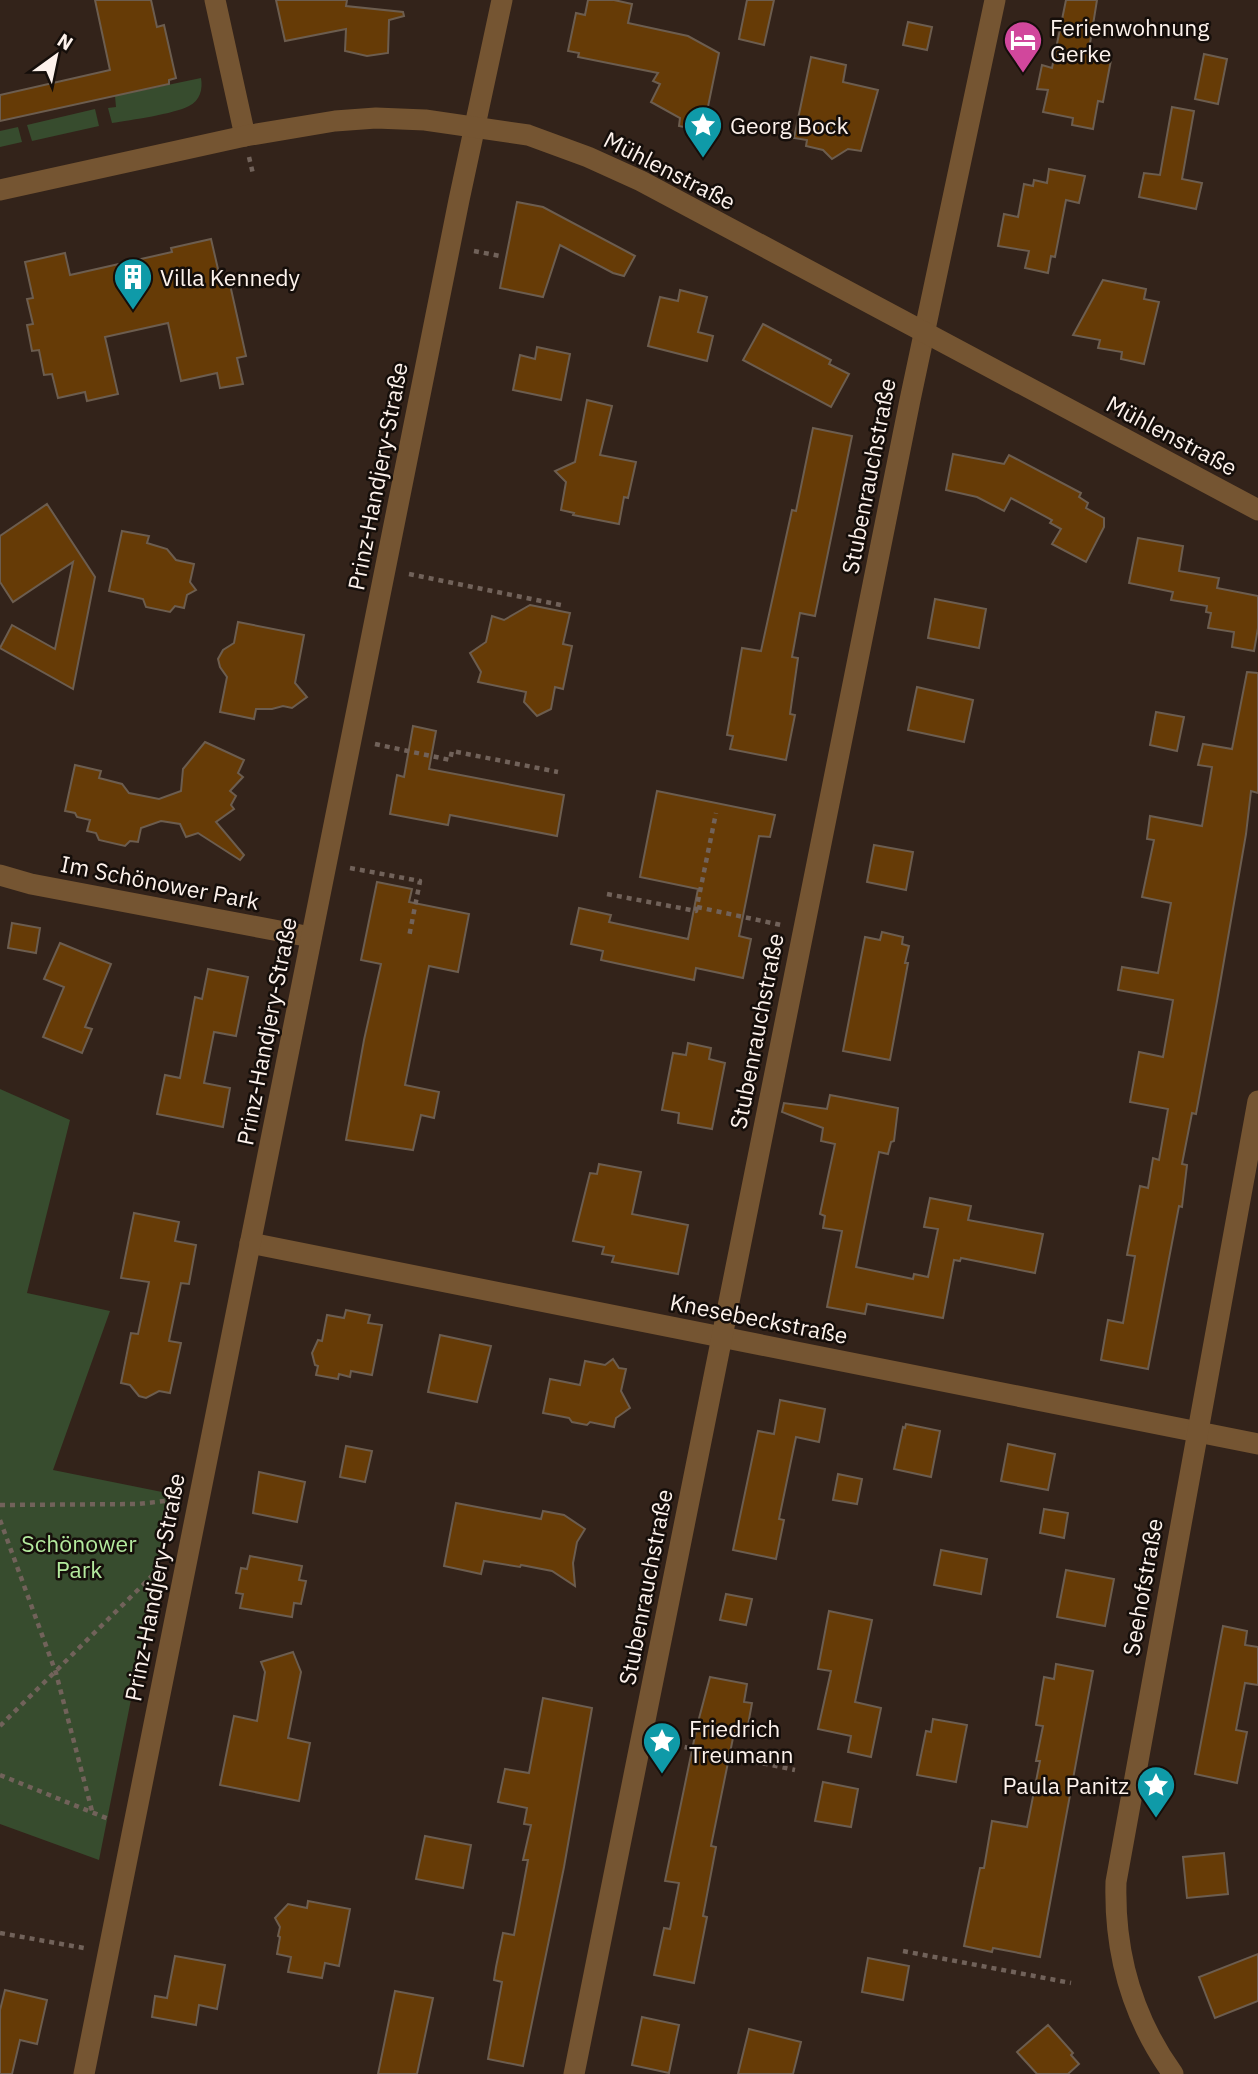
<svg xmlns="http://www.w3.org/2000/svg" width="1258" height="2074" font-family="'IBM Plex Sans',sans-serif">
<rect width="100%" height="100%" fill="#33231a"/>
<g fill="#374c2e">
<path d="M201,78C203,89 200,101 189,106C174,114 131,120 112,123L108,108L116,107L115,96Z"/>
<path d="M95,109L99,126L32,141L27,125Z"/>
<path d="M18,127L22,142L0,147V131Z"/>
<path d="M0,1089L70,1120L27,1293L110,1311L53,1470L172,1494L99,1860L0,1824Z"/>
</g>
<g fill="#663b06" stroke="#6c5d4f" stroke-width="2">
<path d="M95,0H151L157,27L164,25L176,78L169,80V84L0,121V95L110,70Z"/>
<path d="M276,0H347L346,6L403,12L404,16L389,20L388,53L367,56L345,51L346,29L285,41Z"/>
<path d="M588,0H614L632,4L628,23L688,36L719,53L703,131L679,126L680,118L651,102L660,84L653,81L658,73L578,57L579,53L568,51L576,13L585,15Z"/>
<path d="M747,0H774L764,45L739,39Z"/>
<path d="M1066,0H1097L1088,56L1111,60L1103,102L1098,101L1093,129L1072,125L1073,118L1043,112L1048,90L1037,89L1042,65L1052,68Z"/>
<path d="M908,22L932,27L927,50L903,45Z"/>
<path d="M1204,54L1227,59L1218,104L1195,99Z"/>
<path d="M811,57L846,65L843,82L878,90L861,151L848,149L832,159L823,150L806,146L807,140L794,138Z"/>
<path d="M1172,107L1194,111L1182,179L1202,183L1196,209L1139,197L1144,173L1160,175Z"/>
<path d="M1049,169L1085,176L1079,203L1066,200L1055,257L1051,256L1048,273L1025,268L1029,251L998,246L1004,214L1018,217L1024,184L1033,186L1034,180L1047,183Z"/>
<path d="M517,202L543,207L635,256L624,276L613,273L560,245L543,297L500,288Z"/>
<path d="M211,239L221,282L229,280L246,356L237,358L243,384L220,388L217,373L181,381L168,323L105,337L118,394L87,401L85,392L58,398L52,374L44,375L39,350L32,351L27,325L33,324L27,299L33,298L25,262L65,253L70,275L172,252L171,248Z"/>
<path d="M1103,280L1146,289L1144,299L1159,302L1144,364L1121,359L1122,352L1098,348L1100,340L1073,335Z"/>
<path d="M680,290L707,297L698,332L713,336L707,361L648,346L660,297L678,301Z"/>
<path d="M763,324L831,360L829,364L849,374L831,407L743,360Z"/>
<path d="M537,347L570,354L561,400L513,390L520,355L535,359Z"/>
<path d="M587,400L612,406L600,455L636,462L628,498L624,497L619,524L573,515L574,513L561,510L566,482L555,471L575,462Z"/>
<path d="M813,428L852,436L815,616L800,613L792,657L798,658L790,714L795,715L786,760L730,749L733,736L727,735L742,648L761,651L792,510L796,511Z"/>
<path d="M953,454L1004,464L1009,455L1081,493L1079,497L1088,503L1086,508L1104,518V527L1086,562L1052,544L1061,529L1050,523L1052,520L1011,498L1004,511L977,497L946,490Z"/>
<path d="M47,504L95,577L73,689L0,648L12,625L55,649L73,562L13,602L0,582V536Z"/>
<path d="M122,531L149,536L147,543L167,549L176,560L194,564L190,582L196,590L187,595L184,608L175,606L170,612L146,607L143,599L109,591Z"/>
<path d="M1138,538L1183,546L1179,571L1219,578L1217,588L1258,596V628L1254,651L1232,647L1234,632L1208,628L1211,613L1206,612L1207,606L1171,600L1173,592L1129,583Z"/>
<path d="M935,599L986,609L979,648L928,638Z"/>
<path d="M530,605L570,613L563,644L572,646L563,689L555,687L551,709L537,716L524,702L526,692L478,682L481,672L470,653L486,642L492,616L504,620Z"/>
<path d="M238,622L304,635L295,683L307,697L292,708L283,706L272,709H256L254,719L220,712L227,677L220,667L218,659L223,650L234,643Z"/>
<path d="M1247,672L1258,673V793L1251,791L1246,834L1217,1001L1196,1114L1192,1113L1182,1164L1187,1165L1182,1207L1179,1206L1148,1369L1101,1360L1108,1320L1123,1323L1135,1256L1127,1255L1140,1186L1148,1188L1153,1158L1159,1160L1168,1109L1130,1102L1139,1052L1163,1057L1173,1000L1118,990L1122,967L1158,973L1171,903L1142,897L1154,840L1147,839L1150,816L1202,826L1212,767L1198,765L1203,744L1232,749Z"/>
<path d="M917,687L973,700L964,742L908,730Z"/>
<path d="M1156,712L1184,717L1177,751L1150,745Z"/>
<path d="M413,726L436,731L429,769L564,795L557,836L450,815L448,825L390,814L397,775L404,777Z"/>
<path d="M205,742L244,760L238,773L243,777L230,791L236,796L231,805L234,809L216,822L244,855L240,860L198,833L186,837L180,824L161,821L141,828L138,842L130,841L125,846L99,840L96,833L87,831L90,820L77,817L75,813L65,811L75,765L101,771L99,778L122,784L129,793L159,799L181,791L183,769Z"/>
<path d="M657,791L775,815L770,837L759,836L739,936L751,939L743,978L696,968L694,980L601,960L603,951L571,944L579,908L611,915L609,922L688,939L698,889L640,877Z"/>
<path d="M874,845L913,852L906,890L867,882Z"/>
<path d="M377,882L412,889L409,902L469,914L458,972L429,966L405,1085L439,1092L434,1118L421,1115L413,1150L346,1140L364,1040L381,964L361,960Z"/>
<path d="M12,923L40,928L36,953L8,948Z"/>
<path d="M882,932L903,937L902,944L909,946L905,963H908L890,1060L843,1051L865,937L880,940Z"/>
<path d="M60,943L111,964L85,1027L92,1029L82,1053L43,1037L64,987L44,979Z"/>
<path d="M208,969L248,977L236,1036L214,1032L204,1083L230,1088L223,1127L157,1114L165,1075L180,1078L195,997L202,999Z"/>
<path d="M688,1043L711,1048L709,1059L725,1063L712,1129L678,1123L679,1113L662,1110L673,1053L686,1055Z"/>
<path d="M830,1095L898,1108L894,1141L891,1142L888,1154L879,1152L856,1267L913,1279L914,1274L928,1277L938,1229L924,1227L930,1198L971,1206L968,1220L1043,1234L1035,1273L961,1258L960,1261L954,1260L943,1318L867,1304L865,1314L827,1307L842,1231L823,1228L825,1216L820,1214L835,1144L821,1141L823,1128L782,1112L784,1103L827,1109Z"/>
<path d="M599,1164L641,1172L632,1214L688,1225L678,1274L612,1262L614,1256L602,1254L604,1247L573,1241L590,1173L597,1174Z"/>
<path d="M134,1213L179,1222L175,1241L196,1245L189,1284L181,1283L169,1341L181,1343L170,1393L159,1391L146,1398L139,1396L130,1385L121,1383L131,1333L138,1334L149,1282L121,1278Z"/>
<path d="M346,1310L370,1315L368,1323L382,1325L372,1375L351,1371L350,1377L339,1374L338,1379L316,1375L318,1366L315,1365L312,1353L318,1340L322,1341L327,1315L344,1318Z"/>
<path d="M440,1335L491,1346L477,1402L428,1392Z"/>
<path d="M613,1359L619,1368L626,1369L621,1391L630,1408L616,1418L614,1427L590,1422L587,1425L572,1422L569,1418L543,1413L550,1379L580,1385L585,1361L605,1365Z"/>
<path d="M780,1400L825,1409L819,1442L796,1437L779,1519L784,1520L776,1559L733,1550L758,1431L774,1434Z"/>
<path d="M906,1424L940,1431L931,1477L894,1469L903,1427L905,1428Z"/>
<path d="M1008,1444L1055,1454L1048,1490L1001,1481Z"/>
<path d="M346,1446L372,1451L365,1482L340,1477Z"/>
<path d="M259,1472L305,1482L297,1522L253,1513Z"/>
<path d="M838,1474L862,1479L857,1504L833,1500Z"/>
<path d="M456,1503L541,1519L543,1511L564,1515L585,1529L577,1542L573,1563L575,1586L552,1571L521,1565L520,1567L484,1561L481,1574L444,1566Z"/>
<path d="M1044,1509L1068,1513L1064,1538L1040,1533Z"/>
<path d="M941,1550L987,1559L981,1594L934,1585Z"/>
<path d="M250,1556L302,1566L299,1580L306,1581L301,1604L294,1603L292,1617L240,1608L243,1594L236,1593L241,1568L247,1569Z"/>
<path d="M1066,1570L1114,1579L1105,1626L1057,1617Z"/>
<path d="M726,1594L752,1599L746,1625L720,1620Z"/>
<path d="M829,1611L872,1620L855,1702L881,1708L871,1757L848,1752L851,1736L818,1729L831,1671L818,1669Z"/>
<path d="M1223,1626L1247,1631L1245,1645L1258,1647V1685L1245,1683L1236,1730L1247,1732L1237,1783L1195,1774Z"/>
<path d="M293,1652L301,1672L288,1738L310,1743L299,1801L220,1785L234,1716L257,1721L265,1672L261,1662Z"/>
<path d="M1056,1664L1093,1671L1040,1957L993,1948L992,1952L964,1946L980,1868H984L992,1821L1027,1827L1040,1761H1036L1043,1726L1036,1725L1044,1677L1054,1679Z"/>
<path d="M710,1677L747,1684L744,1702L752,1703L746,1736L734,1733L711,1846L716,1847L703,1916L707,1917L694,1983L654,1975L664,1928L670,1929L679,1883L665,1881L697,1726Z"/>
<path d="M543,1698L592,1708L564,1867L523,2066L488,2059L502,1982L494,1980L496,1967L503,1933L514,1935L528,1860H523L531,1825L524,1824L527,1808L498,1802L505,1769L529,1773Z"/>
<path d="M933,1719L967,1725L956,1782L917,1775L926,1731L931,1732Z"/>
<path d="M823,1782L858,1789L851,1827L815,1821Z"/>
<path d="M425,1836L471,1845L463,1888L416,1879Z"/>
<path d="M1224,1853L1228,1894L1187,1898L1183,1857Z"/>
<path d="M308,1901L350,1909L339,1966L325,1963L322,1978L288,1972L291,1957L277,1954L280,1937L278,1936L280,1927L275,1918L288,1904L307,1908Z"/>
<path d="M1258,1954V2001L1215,2018L1199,1977Z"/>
<path d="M175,1956L225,1965L217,2009L199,2005L196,2025L152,2017L155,1996L167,1998Z"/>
<path d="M868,1958L909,1966L903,2000L862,1992Z"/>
<path d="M5,1990L47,2000L37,2044L20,2040L12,2074H0V2010Z"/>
<path d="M395,1991L433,1998L417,2074H378Z"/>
<path d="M642,2017L679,2025L669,2073L632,2065Z"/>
<path d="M1048,2025L1073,2053L1071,2055L1079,2064L1068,2074H1037L1017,2052Z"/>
<path d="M749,2029L801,2042L793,2074H738Z"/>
</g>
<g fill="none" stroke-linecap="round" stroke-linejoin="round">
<g stroke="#71625a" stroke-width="4.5" stroke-dasharray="5 5" stroke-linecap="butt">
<path d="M249,157L253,174"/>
<path d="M474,251L500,256"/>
<path d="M409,574L561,605"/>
<path d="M375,744L450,760L452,751L558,772"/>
<path d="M350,868L420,881L409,937"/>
<path d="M607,894L696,911L716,813"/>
<path d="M697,907L781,925"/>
<path d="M0,1505L138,1504L174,1500"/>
<path d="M0,1520L56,1673L92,1811"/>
<path d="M0,1726L159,1569"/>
<path d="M665,1743L795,1770"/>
<path d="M0,1775L111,1820"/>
<path d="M0,1933L84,1948"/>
<path d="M903,1951L1071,1983"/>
</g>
<g stroke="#755532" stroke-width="21">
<path d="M215,0L245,136"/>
<path d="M0,875L31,884L311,937"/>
<path d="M250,1243L1258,1444"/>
<path d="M84,2074L459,200L502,0"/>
<path d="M574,2074L910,400L995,0"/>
</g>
<g stroke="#755532" stroke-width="21">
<path d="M0,190L245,136L335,121L376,118L425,120L528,135L588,157L641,181L1258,510"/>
<path d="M1173,2074C1132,2017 1114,1952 1116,1882L1258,1101"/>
</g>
</g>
<defs>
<g id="hotel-pin" transform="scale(2.0125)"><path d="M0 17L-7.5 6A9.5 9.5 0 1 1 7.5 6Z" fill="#d1479c" stroke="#150e0a"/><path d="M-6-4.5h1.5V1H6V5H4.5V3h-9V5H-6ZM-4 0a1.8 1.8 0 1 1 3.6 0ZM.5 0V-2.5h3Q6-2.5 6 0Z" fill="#fff"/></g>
<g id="sight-pin" transform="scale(2.0125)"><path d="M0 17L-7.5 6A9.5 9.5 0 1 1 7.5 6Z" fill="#0f9aa8" stroke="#150e0a"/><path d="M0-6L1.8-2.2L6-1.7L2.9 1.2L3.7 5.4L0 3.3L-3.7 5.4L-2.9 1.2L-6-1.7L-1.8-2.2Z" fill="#fff"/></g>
<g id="building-pin" transform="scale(2.0125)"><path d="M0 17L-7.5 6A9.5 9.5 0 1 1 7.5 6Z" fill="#0f9aa8" stroke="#150e0a"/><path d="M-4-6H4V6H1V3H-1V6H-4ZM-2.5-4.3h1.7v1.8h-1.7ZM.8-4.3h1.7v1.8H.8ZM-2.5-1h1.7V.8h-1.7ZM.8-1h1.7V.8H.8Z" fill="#fff"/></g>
</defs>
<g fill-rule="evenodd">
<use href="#hotel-pin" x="1023" y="40"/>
<use href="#sight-pin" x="703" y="125"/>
<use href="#building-pin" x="133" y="277"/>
<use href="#sight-pin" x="662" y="1741"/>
<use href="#sight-pin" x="1156" y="1785"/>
</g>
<g text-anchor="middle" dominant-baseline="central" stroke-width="5" stroke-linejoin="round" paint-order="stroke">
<g font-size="23" fill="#fdf2ec" stroke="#150e0a" text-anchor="start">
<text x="1050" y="27">Ferienwohnung<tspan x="1050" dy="26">Gerke</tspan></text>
<text x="730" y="125">Georg Bock</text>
<text x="160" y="277">Villa Kennedy</text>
<text x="689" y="1728">Friedrich<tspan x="689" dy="26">Treumann</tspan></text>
<text x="1129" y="1785" text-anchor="end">Paula Panitz</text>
</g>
<g font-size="23" fill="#fdf2ec" stroke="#150e0a">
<text transform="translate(670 170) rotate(27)">Mühlenstraße</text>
<text transform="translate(1172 435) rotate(28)">Mühlenstraße</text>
<text transform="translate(377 476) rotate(-79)">Prinz-Handjery-Straße</text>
<text transform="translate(868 476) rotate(-79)">Stubenrauchstraße</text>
<text transform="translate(160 882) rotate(11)">Im Schönower Park</text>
<text transform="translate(266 1031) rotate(-79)">Prinz-Handjery-Straße</text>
<text transform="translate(756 1031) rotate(-79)">Stubenrauchstraße</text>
<text transform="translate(759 1318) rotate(11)">Knesebeckstraße</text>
<text transform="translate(154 1587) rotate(-79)">Prinz-Handjery-Straße</text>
<text transform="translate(645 1587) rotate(-79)">Stubenrauchstraße</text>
<text transform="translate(1142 1587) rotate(-80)">Seehofstraße</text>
</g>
<g font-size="23" fill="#b4ea9e" stroke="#150e0a">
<text x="79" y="1543">Schönower<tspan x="79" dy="26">Park</tspan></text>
</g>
</g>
<g transform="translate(56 56) rotate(33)" stroke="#150e0a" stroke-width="5" paint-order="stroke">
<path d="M0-5L12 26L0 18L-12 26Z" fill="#fdf2ec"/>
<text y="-10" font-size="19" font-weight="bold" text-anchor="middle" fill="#fdf2ec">N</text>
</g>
</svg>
